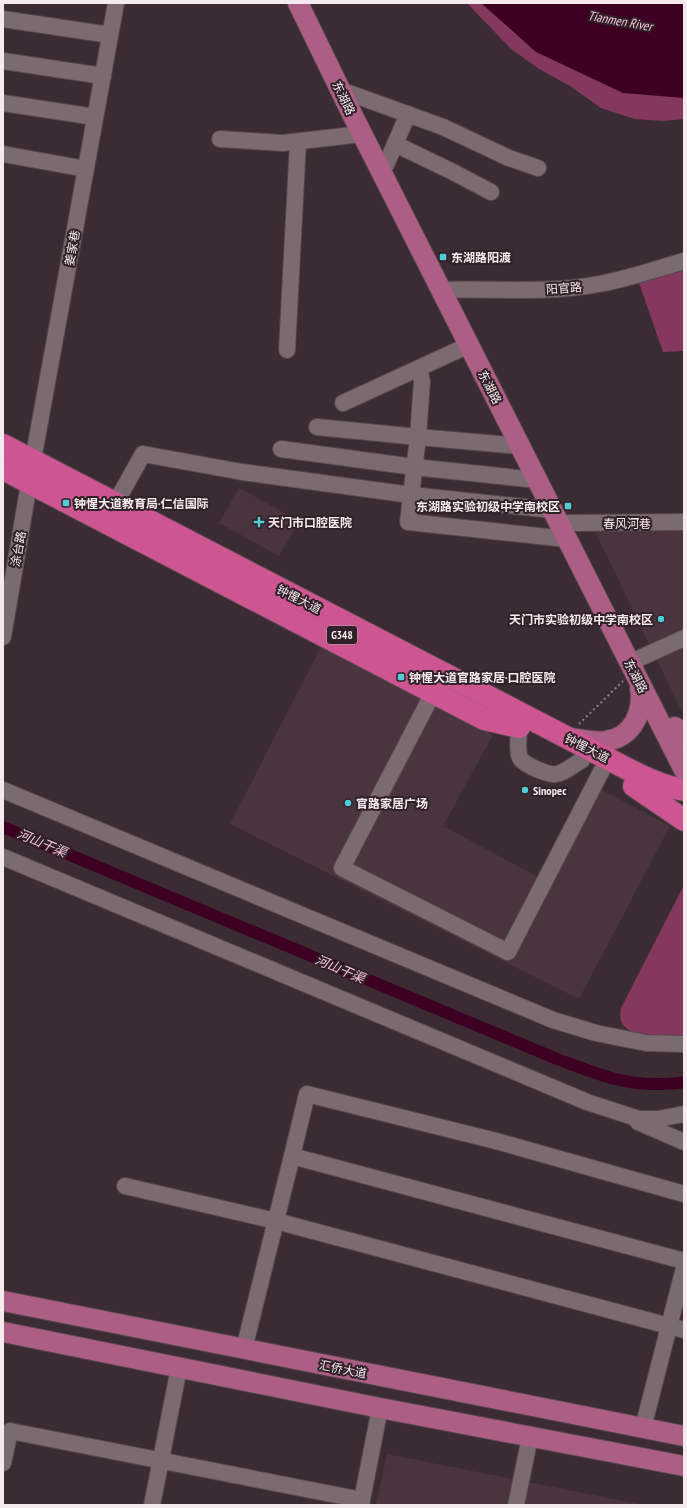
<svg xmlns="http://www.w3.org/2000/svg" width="687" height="1508" font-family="'PT Sans Narrow','Noto Sans SC',sans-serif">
<rect width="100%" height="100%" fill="#3b2b32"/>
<g fill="#4a353e">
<path d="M239,488L299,521L279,556L219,523Z"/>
<path d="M592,525H684V714L682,712Z"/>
<path d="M322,645L493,735L443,826L538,877L587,782L670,826L579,999L230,824Z"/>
<path d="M387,1454L643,1505H376Z"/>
</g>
<g fill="#85385e">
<path d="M467,3H684V119L663,121L635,119L601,108L570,86L539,69L510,48Z"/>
<path d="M684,269V351L663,352L639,283Z"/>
<path d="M684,885V1038C670,1037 633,1038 624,1026C619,1021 620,1015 621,1008Z"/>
</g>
<path fill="#3d0023" d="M481,3H684V98L623,93L536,52Z"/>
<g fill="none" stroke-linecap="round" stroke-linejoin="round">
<path stroke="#3d0023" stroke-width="12" d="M3,827L557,1059C592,1072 621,1085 659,1084C668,1084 676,1084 684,1082"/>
<g stroke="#54474c" stroke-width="18">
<g id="minor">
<path d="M3,19L110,35"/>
<path d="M3,61L103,76"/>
<path d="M349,93L443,127L509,158L538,168"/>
<path d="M3,103L95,117"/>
<path d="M220,139L283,143L362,134"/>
<path d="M395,144L451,171L491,192"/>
<path d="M3,154L86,169"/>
<path d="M386,165L408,114"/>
<path d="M441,290C493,288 547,294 599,284C628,279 656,269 684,261"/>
<path d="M287,350L298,142"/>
<path d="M343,403L469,345"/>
<path d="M317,427L418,437L422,381L419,368"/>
<path d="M520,446L418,437L408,522L567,539"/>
<path d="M281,449L414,467L537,480"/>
<path d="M120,495L143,454L242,472L411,495L552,510"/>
<path d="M569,523L684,522"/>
<path d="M3,637L33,460L116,3"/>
<path d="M629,663L684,638"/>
<path d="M433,693L342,868L508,952L602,770"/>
<path d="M519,727C519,735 517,746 519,755C520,761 527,764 532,767C559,780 559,774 582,760"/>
<path d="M3,790L553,1020L596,1033L646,1043L684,1044"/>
<path d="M3,857L587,1102L639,1119H658L684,1114"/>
<path d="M638,1122L684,1142"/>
<path d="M292,1156L307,1094L496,1141L684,1194"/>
<path d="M125,1186L276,1221L684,1330"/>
<path d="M244,1349L292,1156L684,1261"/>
<path d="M643,1428L684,1268"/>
<path d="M3,1463L10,1431L362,1500"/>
<path d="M152,1505L179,1368"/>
<path d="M361,1505L380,1408"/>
<path d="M516,1505L530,1437"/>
</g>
</g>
<g stroke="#54474c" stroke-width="22">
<g id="major">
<path d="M298,3L353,116L684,770"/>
<path d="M675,727L684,735"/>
<path d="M572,738C583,740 595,743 606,741C633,737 644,712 640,687"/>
<path d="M3,1301L684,1436"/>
<path d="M3,1332L380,1408L684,1466"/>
</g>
</g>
<g stroke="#54474c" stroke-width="24">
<g id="highway">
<path d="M3,445L618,764C639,775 660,786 684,790"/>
<path d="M3,469L484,719L519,727"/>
<path d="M634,786L684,820"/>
</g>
</g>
<path stroke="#908288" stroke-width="2" stroke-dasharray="2 3" stroke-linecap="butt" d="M579,724L623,681"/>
<use href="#minor" stroke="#7c6a71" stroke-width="16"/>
<use href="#major" stroke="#ad5e85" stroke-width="20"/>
<use href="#highway" stroke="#cd5692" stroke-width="22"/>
</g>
<g fill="#51ccd4" stroke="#302128" stroke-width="1.5">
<rect x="439" y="253" width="8" height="8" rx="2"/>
<rect x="62" y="499" width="8" height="8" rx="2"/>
<rect x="564" y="502" width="8" height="8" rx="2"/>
<path d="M257 516h4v4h4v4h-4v4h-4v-4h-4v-4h4z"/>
<circle cx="661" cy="619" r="4"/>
<rect x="397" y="673" width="8" height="8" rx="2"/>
<circle cx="525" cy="790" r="4"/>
<circle cx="348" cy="803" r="4"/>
</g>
<g text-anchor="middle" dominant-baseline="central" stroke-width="4" stroke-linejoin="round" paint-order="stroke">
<rect fill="#302128" stroke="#baaeb3" stroke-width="1" x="327" y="626" width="30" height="18" rx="3"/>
<g font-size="11" font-weight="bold" fill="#f5ebef">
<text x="342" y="635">G348</text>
</g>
<g font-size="12" fill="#f5ebef" stroke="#302128">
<text transform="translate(344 98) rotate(64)">东湖路</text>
<text transform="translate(72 248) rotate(-80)">姜家巷</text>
<text transform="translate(564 288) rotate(-4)">阳官路</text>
<text transform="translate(490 387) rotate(63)">东湖路</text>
<text x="627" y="523">春风河巷</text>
<text transform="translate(18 549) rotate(-80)">涂台路</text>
<text transform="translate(299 599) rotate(27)">钟惺大道</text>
<text transform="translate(636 676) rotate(63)">东湖路</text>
<text transform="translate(587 748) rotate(27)">钟惺大道</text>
<text transform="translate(343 1369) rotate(11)">汇侨大道</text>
</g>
<g font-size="12" font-weight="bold" fill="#f5ebef" stroke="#302128" text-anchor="start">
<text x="451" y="257">东湖路阳渡</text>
<text x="74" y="503">钟惺大道教育局·仁信国际</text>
<text x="560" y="506" text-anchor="end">东湖路实验初级中学南校区</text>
<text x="268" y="522">天门市口腔医院</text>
<text x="653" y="619" text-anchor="end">天门市实验初级中学南校区</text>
<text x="409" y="677">钟惺大道官路家居·口腔医院</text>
<text x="533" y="790">Sinopec</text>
<text x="356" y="803">官路家居广场</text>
</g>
<g font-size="13" font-style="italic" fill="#f6c4d9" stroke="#302128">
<text transform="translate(620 21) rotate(10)">Tianmen River</text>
<text transform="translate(42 843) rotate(23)">河山干渠</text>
<text transform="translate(340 969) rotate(23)">河山干渠</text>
</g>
</g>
<rect width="687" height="1508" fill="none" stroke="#f5ebef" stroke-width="8"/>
</svg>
